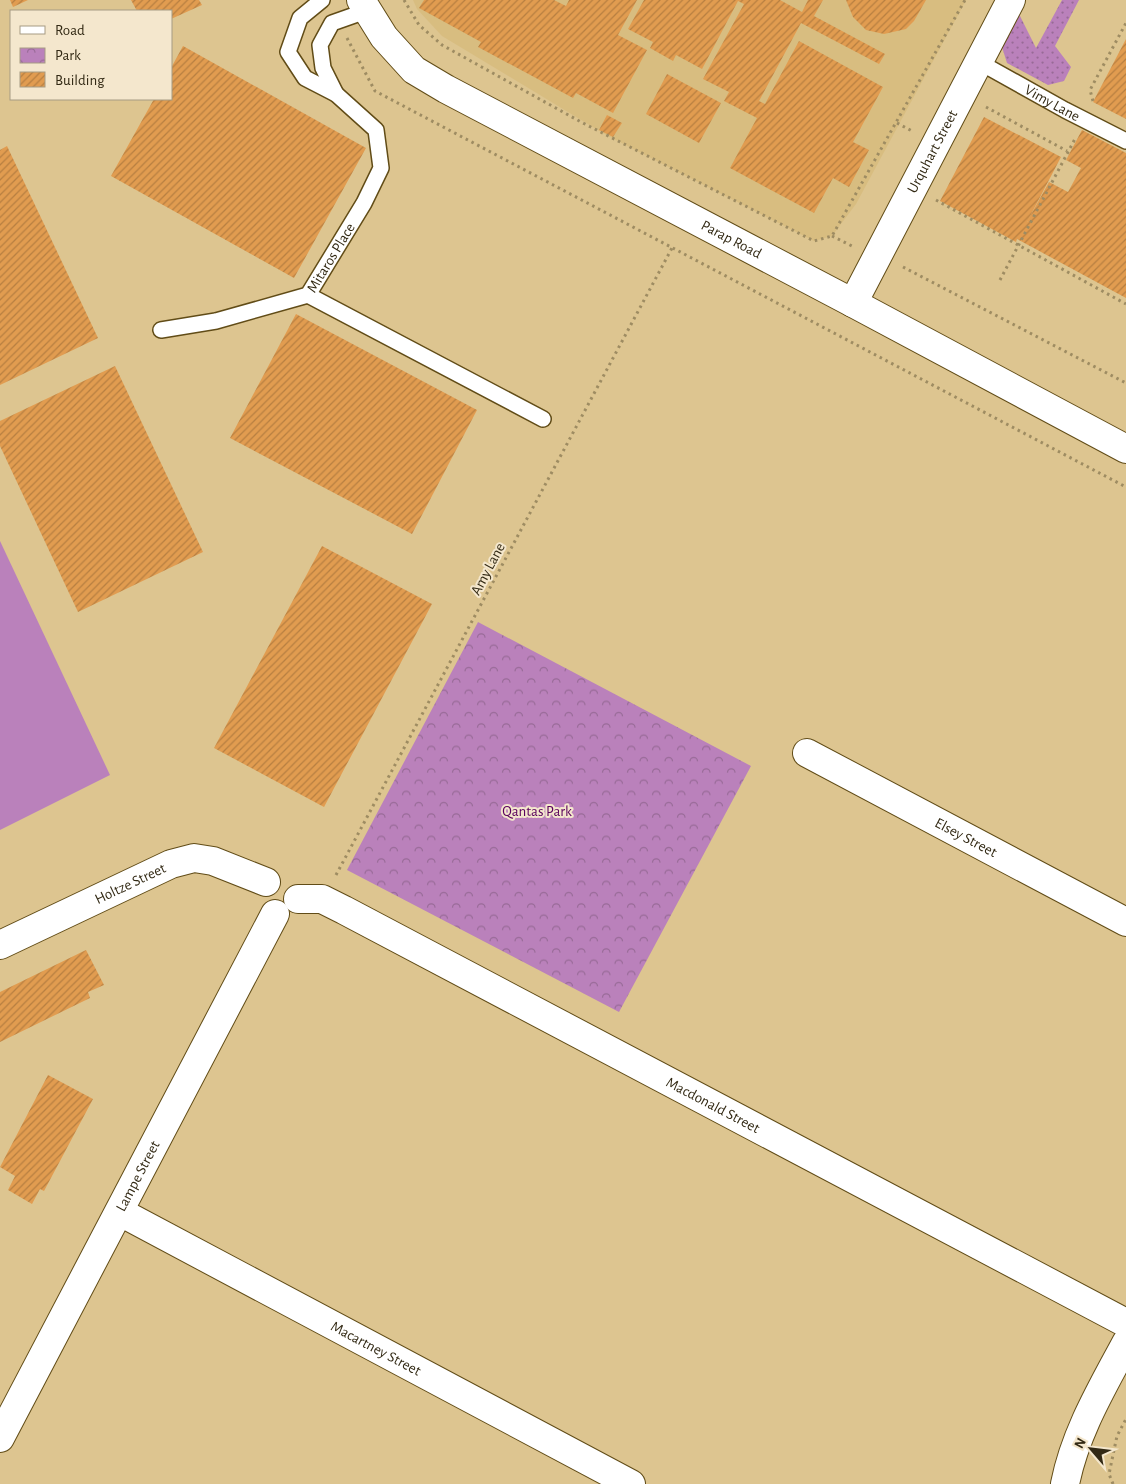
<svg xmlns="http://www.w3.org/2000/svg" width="1126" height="1484" font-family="'Alegreya Sans',sans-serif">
<defs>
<pattern id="grass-dots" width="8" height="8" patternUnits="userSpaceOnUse" patternTransform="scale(1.25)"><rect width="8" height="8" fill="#ba81bb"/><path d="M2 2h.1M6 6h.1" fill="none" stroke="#986a97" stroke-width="1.8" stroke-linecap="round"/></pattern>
<pattern id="park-crowns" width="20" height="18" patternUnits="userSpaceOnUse" patternTransform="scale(1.25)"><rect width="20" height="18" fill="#ba81bb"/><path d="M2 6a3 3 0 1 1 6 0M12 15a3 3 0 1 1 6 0" fill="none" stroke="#986a97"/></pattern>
<pattern id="building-hatch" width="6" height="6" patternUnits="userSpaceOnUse" patternTransform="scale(1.25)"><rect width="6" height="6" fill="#e19c50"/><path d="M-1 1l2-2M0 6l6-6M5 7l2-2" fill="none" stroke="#b77f41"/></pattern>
</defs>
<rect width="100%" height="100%" fill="#ddc590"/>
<path fill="#d8bd80" d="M413,0H966L856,204L832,236L814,241L606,135L442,36L417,9Z"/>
<path fill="url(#grass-dots)" d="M1062,0H1079L1055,46L1071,67L1064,81L1048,85L1007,63L1001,44L1018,12L1036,48Z"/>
<path fill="url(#park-crowns)" d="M478,622L751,766L619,1012L347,870Z"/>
<path fill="#ba81bb" d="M0,541L110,775L0,830Z"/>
<g fill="url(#building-hatch)">
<path d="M10,0H28L13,7Z"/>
<path d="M131,0H199L202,5L171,19V11H137Z"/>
<path d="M424,0H554L566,6L569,0H637L618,35L647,50L613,113L576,93L573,98L478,47L481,42L419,8Z"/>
<path d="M644,0H780L802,12L808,0H823L814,16L885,54L879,64L801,23L759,101L765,104L799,41L883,87L853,142L869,150L849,187L833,178L814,213L730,168L757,118L724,101L729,92L703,79L744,4L738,1L702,69L676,55L673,61L650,48L653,42L628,29Z"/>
<path d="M846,0H926L914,21L906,29L884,34L866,30L853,17Z"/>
<path d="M1126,39V119L1093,102Z"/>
<path d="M183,46L366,148L294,278L111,176L154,99H171V68Z"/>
<path d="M667,74L721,103L699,143L646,114Z"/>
<path d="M607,115L622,123L613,137L599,130Z"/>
<path d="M984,117L1061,157L1027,222L1049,182L1068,192L1081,168L1066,160L1082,130L1126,153V298L1017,239L1016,242L940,201Z"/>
<path d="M7,146L98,338L0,385V150Z"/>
<path d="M296,314L477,410L412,534L230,438Z"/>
<path d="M115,366L203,552L78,612L0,446V421Z"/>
<path d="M322,546L432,604L324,807L214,748Z"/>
<path d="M86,950L104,985L88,992L90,998L0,1042V992Z"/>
<path d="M48,1075L93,1099L44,1191L40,1189L32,1204L8,1190L15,1176L0,1167Z"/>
</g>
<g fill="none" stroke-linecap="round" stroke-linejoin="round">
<g stroke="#614c17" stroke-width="18">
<g id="lane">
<path id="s1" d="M979,62L1065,110L1126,141"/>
<path d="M336,94L323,68L320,45L332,23L366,11"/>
<path d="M308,295L543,419"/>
<path id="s2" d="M161,330L216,321L308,295L364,203L381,168L376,130L336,94L305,78L288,52L300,18L322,0"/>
</g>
</g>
<g stroke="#614c17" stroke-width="30">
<g id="street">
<path id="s3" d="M853,303L1011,0"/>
<path id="s4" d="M807,753L1126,922"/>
<path id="s5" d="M298,899H322L344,910L1126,1323"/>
<path id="s6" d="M0,945L171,864L194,858L213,861L266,882"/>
<path id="s7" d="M120,1212L631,1484"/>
<path id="s8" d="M0,1438L275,914"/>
<path d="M1065,1484C1075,1433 1102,1388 1126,1343"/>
</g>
</g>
<g stroke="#614c17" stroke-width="30">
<g id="secondary">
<path id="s9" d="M361,0L384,37L414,70L446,89L853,303L1126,449"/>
</g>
</g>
<g stroke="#9e8c62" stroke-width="3" stroke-dasharray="2.5 4" stroke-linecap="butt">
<path d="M404,0L419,25L442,45L581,122L814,241L832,236L965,0"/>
<path d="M347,38L375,91L1126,487"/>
<path d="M1093,101L1090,90L1126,23"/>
<path d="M986,107L1067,151"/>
<path d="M897,123L912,131"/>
<path d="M936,200L1126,304"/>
<path d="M832,236L852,246"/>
<path d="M903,267L1126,383"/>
<path d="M1000,280L1076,137"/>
<path d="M336,875L672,248"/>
<path d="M1113,1484L1109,1474L1117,1436L1126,1419"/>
</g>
<use href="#lane" stroke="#fff" stroke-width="15"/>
<use href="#street" stroke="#fff" stroke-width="28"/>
<use href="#secondary" stroke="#fff" stroke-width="28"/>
</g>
<g text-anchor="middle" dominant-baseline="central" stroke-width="4" stroke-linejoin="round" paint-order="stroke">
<g font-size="15" fill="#322914" stroke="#f4e7cd">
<text stroke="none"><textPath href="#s1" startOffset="84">Vimy Lane</textPath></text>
<text stroke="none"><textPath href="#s3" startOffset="171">Urquhart Street</textPath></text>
<text stroke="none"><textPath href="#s9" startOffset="448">Parap Road</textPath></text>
<text stroke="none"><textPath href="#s2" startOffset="195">Mitaros Place</textPath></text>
<text transform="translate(488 569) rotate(-62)">Amy Lane</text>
<text stroke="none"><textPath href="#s4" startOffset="180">Elsey Street</textPath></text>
<text stroke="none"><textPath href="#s6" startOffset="144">Holtze Street</textPath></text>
<text stroke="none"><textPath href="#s5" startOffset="466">Macdonald Street</textPath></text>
<text stroke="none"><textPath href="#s8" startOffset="296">Lampe Street</textPath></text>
<text stroke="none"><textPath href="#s7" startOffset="290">Macartney Street</textPath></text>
</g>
<g font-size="15" fill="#59005d" stroke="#f4e7cd">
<text x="537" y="811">Qantas Park</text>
</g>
</g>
<rect x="10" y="10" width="162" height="90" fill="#f4e7cd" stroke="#a69b83"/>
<rect x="20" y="26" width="25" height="8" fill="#ffffff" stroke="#a69b83"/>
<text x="55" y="35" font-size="15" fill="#322914">Road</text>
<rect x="20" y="48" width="25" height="15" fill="url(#park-crowns)" stroke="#a69b83"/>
<text x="55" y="60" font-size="15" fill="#322914">Park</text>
<rect x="20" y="72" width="25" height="15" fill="url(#building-hatch)" stroke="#a69b83"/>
<text x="55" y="85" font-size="15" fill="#322914">Building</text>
<g transform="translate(1091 1449) rotate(298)" stroke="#f4e7cd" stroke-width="4" paint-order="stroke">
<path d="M0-4L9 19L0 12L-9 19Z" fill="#322914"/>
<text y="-8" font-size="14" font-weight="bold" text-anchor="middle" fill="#322914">N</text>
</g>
</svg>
